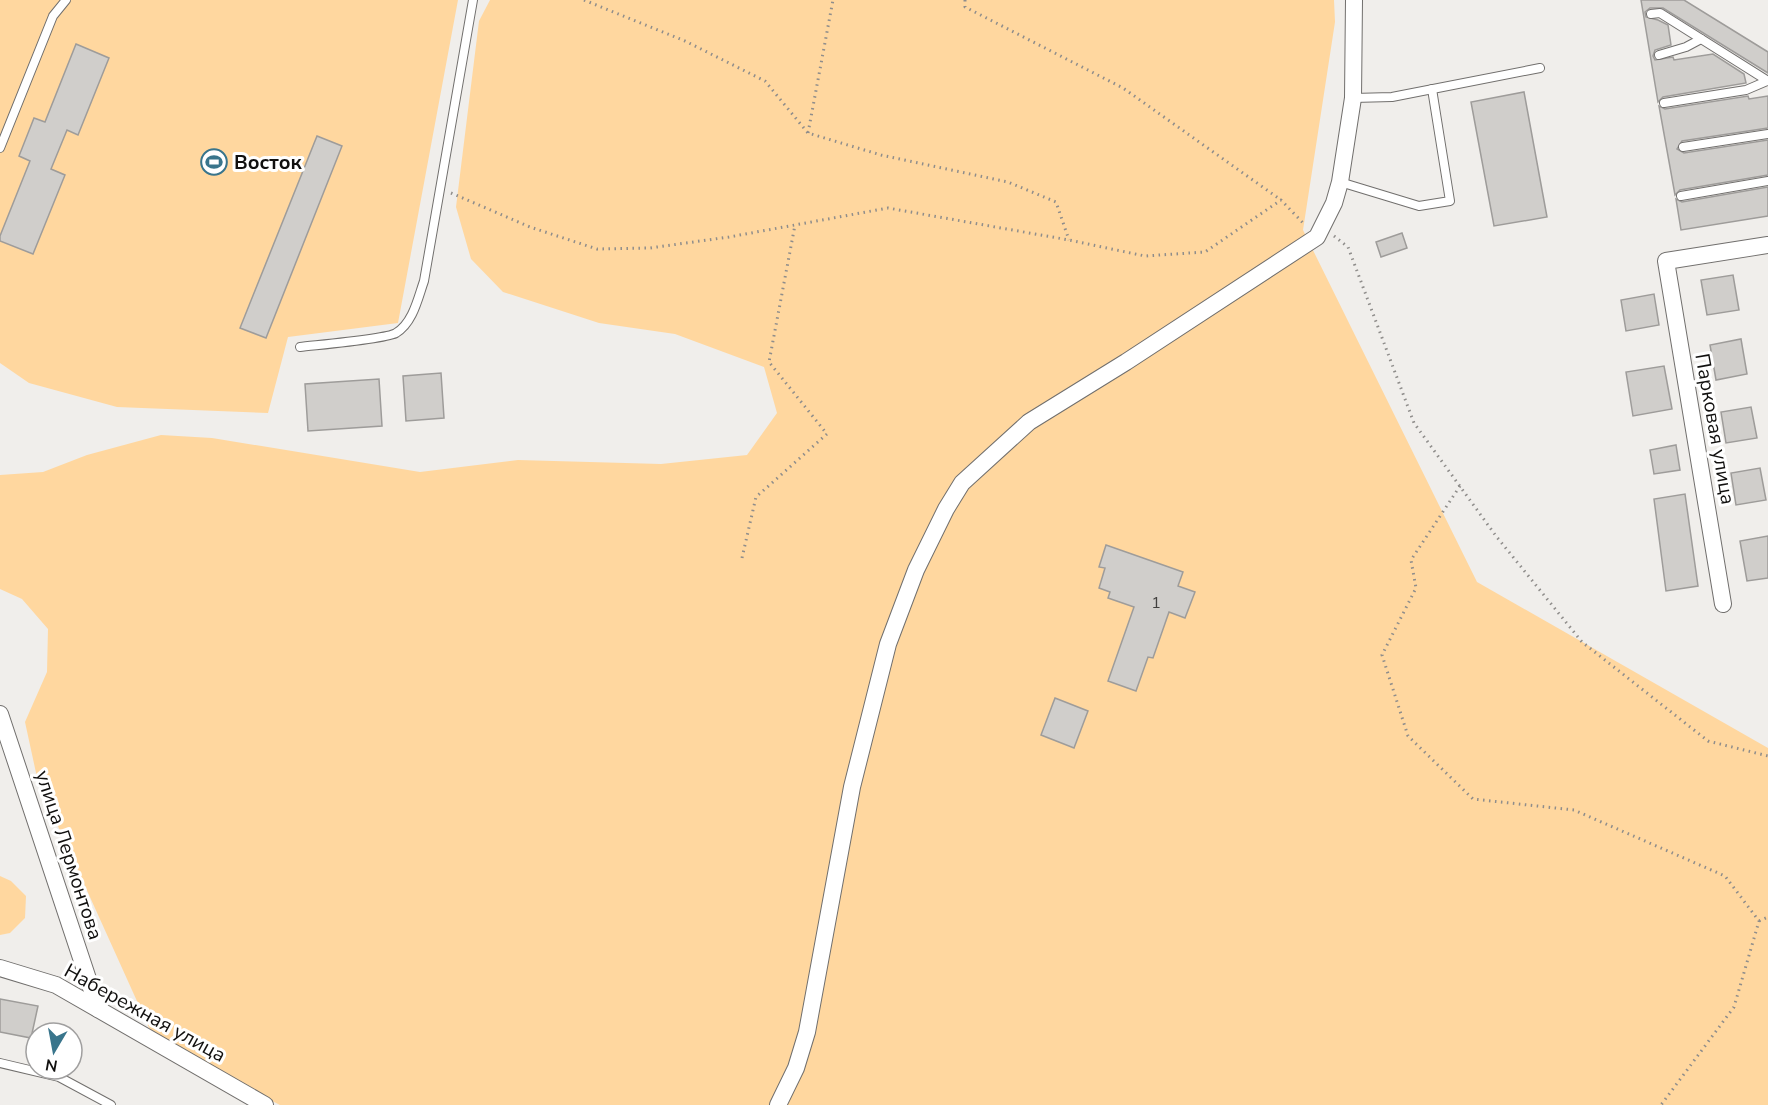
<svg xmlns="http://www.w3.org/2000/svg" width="1768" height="1105" font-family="'Nunito Sans',sans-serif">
<rect width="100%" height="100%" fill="#f0eeeb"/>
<g fill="#ffd79f">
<path d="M0,0H458L398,323L288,337L268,413L117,407L29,383L0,363Z"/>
<path d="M490,0H1334L1335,22L1303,230L1477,582L1768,748V1105H280L155,1041L38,782L25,722L47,672L48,629L22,599L0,589V475L43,472L87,455L161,435L212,438L420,472L518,460L661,464L747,455L777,413L764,367L675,334L599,323L503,292L471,259L456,207L479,21Z"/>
<path d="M0,876L11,881L26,896L25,918L10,933L0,935Z"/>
</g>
<g fill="#d0cecb" stroke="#9e9c9a" stroke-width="1.5">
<path d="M1641,0H1684L1768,52V73L1663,8H1650L1645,12L1646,17L1658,20L1668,25L1671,45L1655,50L1653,56L1655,60L1673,57L1674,60L1713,54L1744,74L1746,83L1663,97L1658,102Z"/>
<path d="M76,44L109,58L78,135L67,130L51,169L65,175L33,254L0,241V236L30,161L19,156L34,118L45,122Z"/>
<path d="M1524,92L1547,217L1494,226L1471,102Z"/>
<path d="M1748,96L1749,99L1768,96V128L1682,141L1677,149L1684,153L1768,140V175L1680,190L1675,195L1659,106L1665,109Z"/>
<path d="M317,136L342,146L266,338L240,328Z"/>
<path d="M1768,187V216L1681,230L1676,199L1682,202Z"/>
<path d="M1402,233L1407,248L1381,257L1376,242Z"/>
<path d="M1733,275L1739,310L1707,315L1701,280Z"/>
<path d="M1654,294L1659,325L1626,331L1621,300Z"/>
<path d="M1741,339L1747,374L1716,380L1710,345Z"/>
<path d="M1664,366L1672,409L1633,416L1626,372Z"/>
<path d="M441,373L444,418L406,421L403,376Z"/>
<path d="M379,379L382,426L308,431L305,384Z"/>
<path d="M1751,407L1757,438L1726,443L1721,412Z"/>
<path d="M1676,445L1680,470L1654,474L1650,450Z"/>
<path d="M1760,468L1766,500L1736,505L1731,473Z"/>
<path d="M1685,494L1698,586L1666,591L1654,499Z"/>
<path d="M1768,536V578L1747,581L1740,541Z"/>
<path d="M1106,545L1183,572L1178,586L1195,592L1185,618L1169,612L1153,658L1148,657L1136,691L1108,681L1134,607L1108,598L1110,592L1099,588L1105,568L1099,567Z"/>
<path d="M1055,698L1088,711L1074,748L1041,735Z"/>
<path d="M0,999L38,1006L31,1038L0,1032Z"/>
</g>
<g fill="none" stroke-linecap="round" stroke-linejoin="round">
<g stroke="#716f6d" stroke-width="10">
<g id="lane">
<path d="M1651,14L1660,13L1768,81"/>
<path d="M1659,55L1686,47L1701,39"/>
<path d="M1353,98L1392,97L1540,68"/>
<path d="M1664,103L1746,90L1767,81"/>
<path d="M1683,147L1768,134"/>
<path d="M0,148L53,16L66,0"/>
<path d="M1340,182L1419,206L1450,201L1432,89"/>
<path d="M1681,196L1768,181"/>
<path d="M300,347C316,345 387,339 396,333C413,323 418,298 424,281L473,0"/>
<path d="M0,1063L59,1077L111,1105"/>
</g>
</g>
<g stroke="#716f6d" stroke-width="18">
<g id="street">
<path d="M1723,604L1666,261L1768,245"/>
<path d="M0,714L98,1009"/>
<path d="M0,968L56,985L265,1105"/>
<path d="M778,1105L796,1068L807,1032L852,787L888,644L916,570L946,509L962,483L1029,422L1126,362L1317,237L1334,203L1340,182L1353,98L1354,0"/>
</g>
</g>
<g stroke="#8f8d8b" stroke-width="3" stroke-dasharray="1.5 4.5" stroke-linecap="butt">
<path d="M584,0L685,41L765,81L808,133L881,155L1008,182L1056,202L1069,240"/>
<path d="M965,0V7L1123,88L1281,200"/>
<path d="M808,133L833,0"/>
<path d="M451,193L530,227L597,249L650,248L729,237L888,208L1069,240L1145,256L1205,252L1281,200L1305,225"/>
<path d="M1334,236L1348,247L1414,423L1496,536L1582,642L1708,741L1768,756"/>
<path d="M1460,486L1411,560L1416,588L1382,655L1408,736L1473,799L1574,810L1725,876L1759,921L1734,1007L1661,1105"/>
<path d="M742,558L756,497L827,434L769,362L795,225"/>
<path d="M1759,921L1768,917"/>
</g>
<use href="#lane" stroke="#fff" stroke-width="8"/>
<use href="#street" stroke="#fff" stroke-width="16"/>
</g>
<defs>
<g id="stadium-ring" transform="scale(1.35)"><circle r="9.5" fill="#fff" stroke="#39758c" stroke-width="1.5"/><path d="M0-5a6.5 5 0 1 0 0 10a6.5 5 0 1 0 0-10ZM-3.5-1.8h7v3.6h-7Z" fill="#39758c"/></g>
</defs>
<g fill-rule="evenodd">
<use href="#stadium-ring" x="214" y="162"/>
</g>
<g text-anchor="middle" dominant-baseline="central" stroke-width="6" stroke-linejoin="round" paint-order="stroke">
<g font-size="16" fill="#41403e">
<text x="1156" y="603">1</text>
</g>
<g font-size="20" font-weight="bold" fill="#11100f" stroke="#fff" text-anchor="start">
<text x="234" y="162">Восток</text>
</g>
<g font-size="20" fill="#11100f" stroke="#fff">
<text transform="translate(1715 429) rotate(80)">Парковая улица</text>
<text transform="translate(69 855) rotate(72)">улица Лермонтова</text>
<text transform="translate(145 1013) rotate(29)">Набережная улица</text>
</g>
</g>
<g transform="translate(54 1051) rotate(190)"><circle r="28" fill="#ffffff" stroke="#a09f9f" stroke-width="1.5"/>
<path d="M0-4.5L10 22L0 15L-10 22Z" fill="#39758c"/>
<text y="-9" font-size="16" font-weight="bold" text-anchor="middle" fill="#11100f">N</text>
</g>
</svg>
